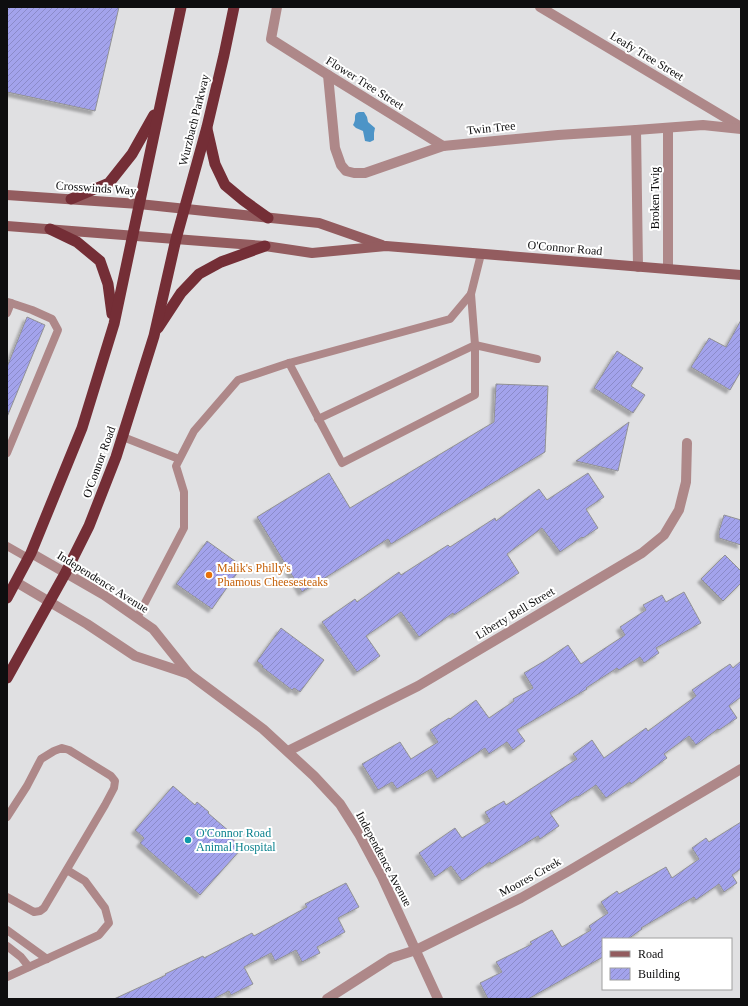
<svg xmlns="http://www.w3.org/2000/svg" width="748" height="1006" font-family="Georgia,serif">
<defs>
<pattern id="building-hatch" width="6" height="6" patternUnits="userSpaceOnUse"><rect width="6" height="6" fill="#a3a3ec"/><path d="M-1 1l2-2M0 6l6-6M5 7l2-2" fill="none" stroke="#8b8bc9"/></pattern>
<filter id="shadow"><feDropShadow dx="-3.5" dy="3.5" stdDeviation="1" flood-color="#0004"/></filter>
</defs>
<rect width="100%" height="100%" fill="#e0e0e2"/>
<path fill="#4d94c7" d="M359,112H364L367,117L368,122L375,128L374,133V140L370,142L365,141L363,131L356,128L353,125C354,123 355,121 355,119C355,115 355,113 359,112Z"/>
<g fill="url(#building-hatch)" stroke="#929294" filter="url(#shadow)">
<path d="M7,7H119L95,111L7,92Z"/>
<path d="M27,317L45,325L7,417V367Z"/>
<path d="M741,320V371L730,390L691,367L709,338L726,347Z"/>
<path d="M617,351L643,368L631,386L645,395L633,413L594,388Z"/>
<path d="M496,384L548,386L545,452L391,544L388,539L302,592L257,517L329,473L350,508L494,422Z"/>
<path d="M629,422L618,471L576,461Z"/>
<path d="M588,473L604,497L586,509L598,528L583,538L582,537L560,552L542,528L507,554L519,573L454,615L453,613L419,637L401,612L366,636L380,656L357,672L322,622L355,599L357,602L399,572L401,575L448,545L450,547L495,518L496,521L539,489L547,500Z"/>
<path d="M724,515L741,520V545L719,538V531Z"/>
<path d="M207,541L242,566L212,609L176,584Z"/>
<path d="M725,555L741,571V583L723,601L701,579Z"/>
<path d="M684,592L701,623L656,648L659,653L644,663L640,657L619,670L617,668L586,688L587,689L517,730L525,741L513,750L507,742L489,754L485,748L437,779L431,769L397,789L392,782L378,790L362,764L400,742L411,759L438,742L430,730L449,718L450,719L476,700L489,718L514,701L513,699L533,688L524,673L546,660L568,645L581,664L625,635L620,627L646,610L643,605L662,595L666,602Z"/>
<path d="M281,628L324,660L300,692L294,688L292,690L262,667L263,666L257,661Z"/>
<path d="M741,661V697L729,706L737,718L719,730L718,729L696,745L689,736L664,754L667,758L631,784L630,782L606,798L596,785L578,797L577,796L550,813L559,826L540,839L538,836L491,864L490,862L462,881L451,866L435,877L419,853L455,828L462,838L490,821L485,812L504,801L506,805L577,759L573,754L592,740L604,758L646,728L648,731L696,696L692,690L730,664L733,668Z"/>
<path d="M173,786L195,805L197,802L209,812L208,813L230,832L228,835L242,848L200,895L140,843L144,838L135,830Z"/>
<path d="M741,822V869L732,875L737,883L724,892L719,884L696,900L694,897L641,928L642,929L628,939H603V957L528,999H488L480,983L502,972L496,962L532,944L530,942L552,930L562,947L591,930L589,926L608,913L601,902L617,891L619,894L666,867L672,878L699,859L692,848L706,838L709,842Z"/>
<path d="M346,883L359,907L338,918L345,932L317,947L320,953L302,962L296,950L275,961L271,953L244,967L253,984L231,995L229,991L213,999H114L166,975L165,974L203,956L204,958L252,933L254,936L307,907L305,904Z"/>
</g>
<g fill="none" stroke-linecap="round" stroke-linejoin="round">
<g stroke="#ae8889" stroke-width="8">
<path d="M7,302L11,303L7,313"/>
<path d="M289,363L342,463L475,395V345L537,359"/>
<path d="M318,419L475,345L471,294"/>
<path d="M123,437L179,459"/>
<path d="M7,453L58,330L52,319L32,310L11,303"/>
<path d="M7,546L28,558"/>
<path d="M137,618L184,528V492L176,466L194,431L238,380L289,363L450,319L471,294L481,254"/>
<path d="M7,817L27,786L41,759L54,751L62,748L69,750L111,776L115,781L114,788L105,805L44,908L40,911L34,912L7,897"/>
<path d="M7,930L47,959"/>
<path d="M7,946L21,957L29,967"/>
<path d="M7,977L99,935L109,923L105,908L85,881L67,870"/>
</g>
<g stroke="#ae8889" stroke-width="10">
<path d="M277,7L271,39L328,75L443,146"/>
<path d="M540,7L741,127"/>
<path d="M328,75L335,148L341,165L346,171L354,173H365L443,146L558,135L636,130L703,125L741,129"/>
<path d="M668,128V269"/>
<path d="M636,130L638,267"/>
<path d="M288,751L418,686L642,553L664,535L679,510L686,482L687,443"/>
<path d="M327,999L391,958L416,950L521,898L567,872L741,769"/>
</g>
<g stroke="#ae8889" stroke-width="10">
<path d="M31,553L104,595L153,629L189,674L263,729L314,776L340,804L359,834L382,877L438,999"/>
<path d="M16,582L87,624L135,656L189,674"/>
</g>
<g stroke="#935c5f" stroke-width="10">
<path d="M7,195L139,204L319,223L382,245"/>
<path d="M7,226L265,246L312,253L386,246L741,275"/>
</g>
<g stroke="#742e36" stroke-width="11">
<path d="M207,129L215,164L225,185L243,200L268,218"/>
<path d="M71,199L109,183L132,154L154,115"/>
<path d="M50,229L77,242L100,261L108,284L112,314"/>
<path d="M158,328L181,293L199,274L221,262L265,246"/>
<path d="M7,598L31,553L82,428L114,324L181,7"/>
<path d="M7,678L66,572L89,526L116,457L154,336L176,239L207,127L224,55L234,7"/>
</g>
</g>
<circle fill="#e8710a" stroke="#fff" stroke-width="1.5" cx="209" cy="575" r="4"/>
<circle fill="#0f9aa8" stroke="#fff" stroke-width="1.5" cx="188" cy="840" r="4"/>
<g text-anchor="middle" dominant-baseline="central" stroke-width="4" stroke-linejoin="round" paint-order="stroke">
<g font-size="12" fill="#0e0e0f" stroke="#fff">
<text transform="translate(647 56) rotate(31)">Leafy Tree Street</text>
<text transform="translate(365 83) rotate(32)">Flower Tree Street</text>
<text transform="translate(194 120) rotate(-76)">Wurzbach Parkway</text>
<text transform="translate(491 128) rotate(-6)">Twin Tree</text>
<text transform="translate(96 188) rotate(4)">Crosswinds Way</text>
<text transform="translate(655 198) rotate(-90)">Broken Twig</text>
<text transform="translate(565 248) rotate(5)">O'Connor Road</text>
<text transform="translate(99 462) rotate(-70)">O'Connor Road</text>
<text transform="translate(103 582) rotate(32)">Independence Avenue</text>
<text transform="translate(515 613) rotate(-31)">Liberty Bell Street</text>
<text transform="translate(384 859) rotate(62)">Independence Avenue</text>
<text transform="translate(530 877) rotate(-29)">Moores Creek</text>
</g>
<g font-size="12" fill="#c56008" stroke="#fff" text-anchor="start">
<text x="217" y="568">Malik's Philly's<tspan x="217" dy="14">Phamous Cheesesteaks</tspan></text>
</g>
<g font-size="12" fill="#0d838f" stroke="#fff" text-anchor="start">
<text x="196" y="833">O'Connor Road<tspan x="196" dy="14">Animal Hospital</tspan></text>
</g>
</g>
<rect width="748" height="1006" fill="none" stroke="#0e0e0f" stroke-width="16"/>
<rect x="602" y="938" width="130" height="52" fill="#ffffff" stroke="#9f9f9f"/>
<rect x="610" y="951" width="20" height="6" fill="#935c5f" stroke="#9f9f9f"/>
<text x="638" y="958" font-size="12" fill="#0e0e0f">Road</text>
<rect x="610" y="968" width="20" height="12" fill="url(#building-hatch)" stroke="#9f9f9f"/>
<text x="638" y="978" font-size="12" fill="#0e0e0f">Building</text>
</svg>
